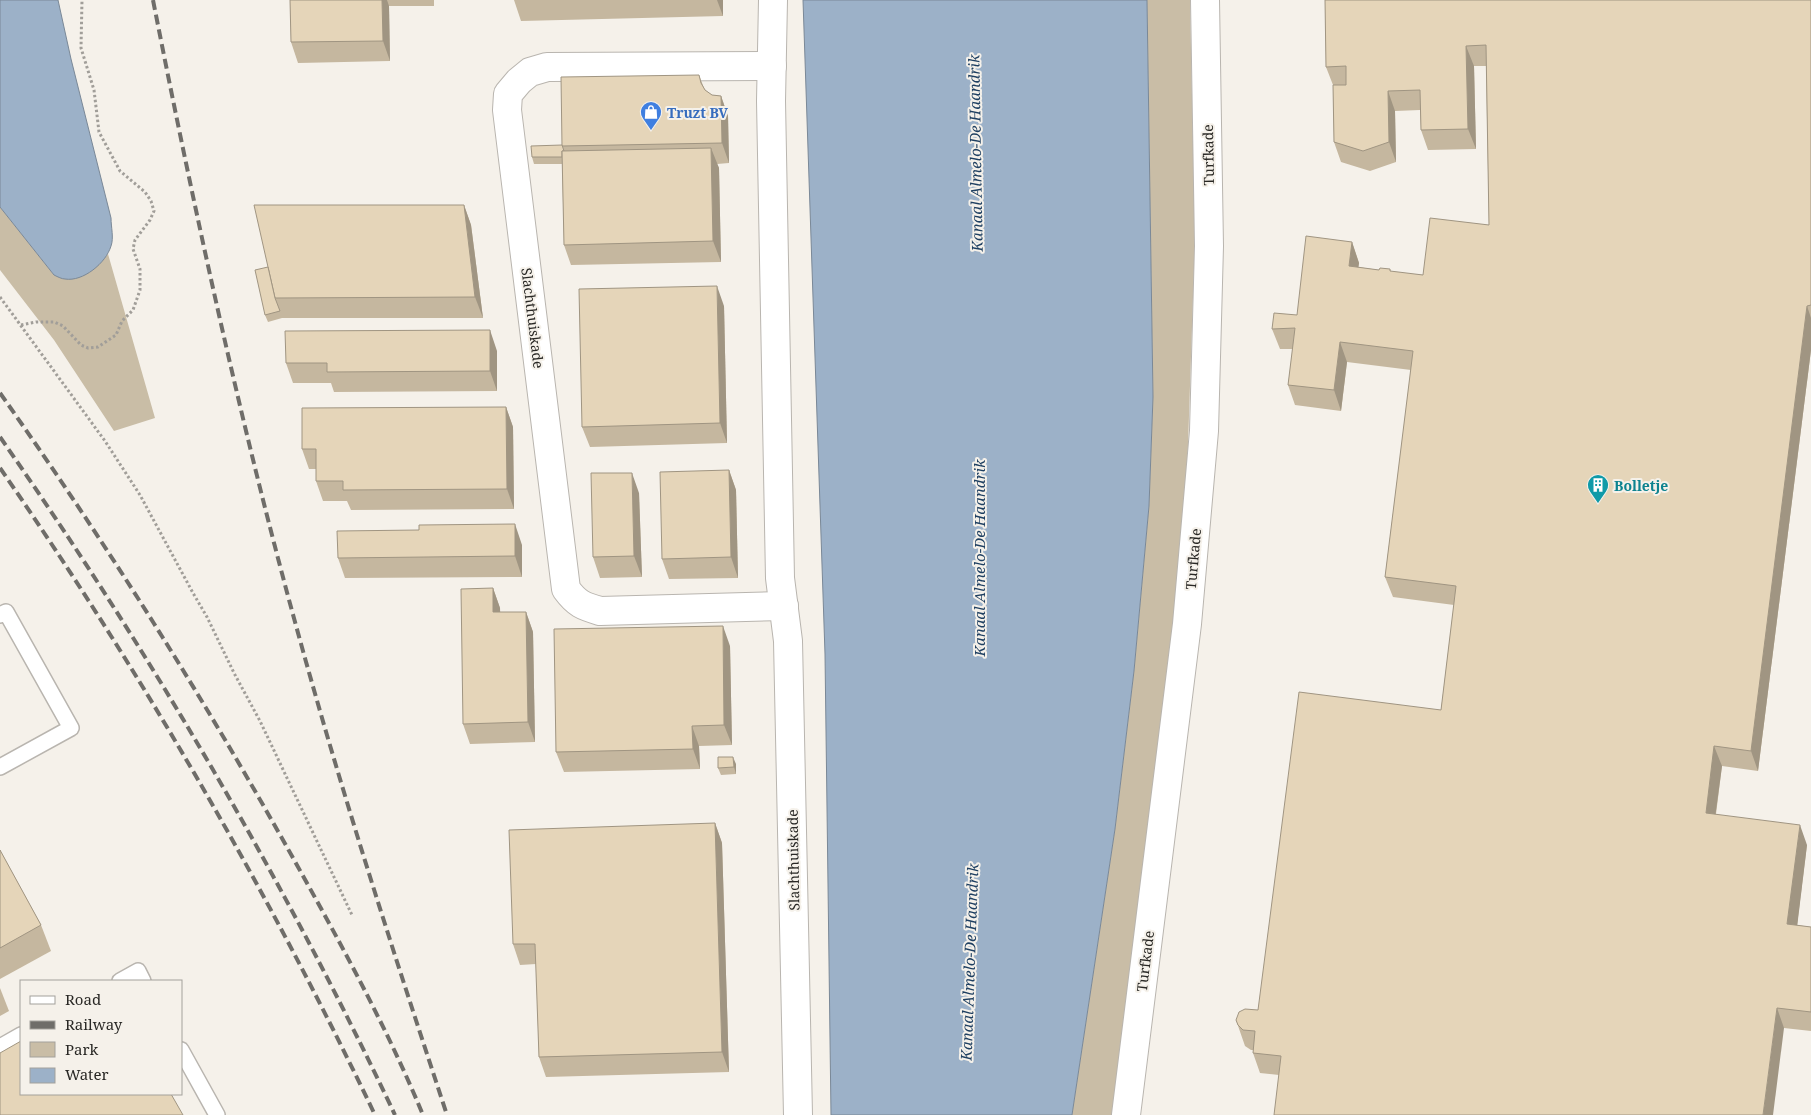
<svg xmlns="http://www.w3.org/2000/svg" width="1811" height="1115" font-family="'Noto Serif',serif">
<rect width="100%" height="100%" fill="#f5f1ea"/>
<g fill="#c9bda6">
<path d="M1147,0H1190L1195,238L1187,475L1173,635L1157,777L1112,1115H1072L1115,829L1134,671L1149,506L1153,397Z"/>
<path d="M0,207L54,275C77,285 93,270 108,254L155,418L114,431L54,340L0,270Z"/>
</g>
<g fill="#9cb1c8" stroke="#7a8897">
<path d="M0,0H58L71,59L111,218C111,227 114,238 111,246C106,263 83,282 65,279C62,279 58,277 54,275L0,207Z"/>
<path d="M803,0H1147L1153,397L1149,506L1134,671L1115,829L1072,1115H831L825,654Z"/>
</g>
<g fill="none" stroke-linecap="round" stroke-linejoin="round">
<g stroke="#b9b5af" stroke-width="18">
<g id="service">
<path d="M0,615L6,612L71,728L0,767"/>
<path d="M120,981L138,971L143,981"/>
<path d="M0,1047L21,1035"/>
<path d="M181,1050L217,1115"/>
</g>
</g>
<g stroke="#b9b5af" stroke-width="30">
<g id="minor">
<path d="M773,0L771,101L780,578L788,641L798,1115"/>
<path d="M772,66L547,67L530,72L519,81L508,94L507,110L566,589C577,604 583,606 600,611L784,606"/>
<path d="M1126,1115L1187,624L1204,431L1209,246L1205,0"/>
</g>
</g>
<g stroke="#a19e99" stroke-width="3" stroke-dasharray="2.5 2.5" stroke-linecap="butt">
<path d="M0,297L105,441L140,495L193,593L207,617L234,673L260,721L352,915"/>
<path d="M21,325L36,322H54L63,326L81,345L88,348L98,347L116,335L122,321L133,310L140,290V269L133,249L135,240L150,220L154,211L151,201L145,192L120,171L99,132L94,90L81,48L82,0"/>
</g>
<use href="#service" stroke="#fff" stroke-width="15"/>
<use href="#minor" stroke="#fff" stroke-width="28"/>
<g stroke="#6f6d69" stroke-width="4" stroke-dasharray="10 5" stroke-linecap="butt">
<path d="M153,0C198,229 248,458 312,683C353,828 400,972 447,1115"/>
<path d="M0,393C104,540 200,692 288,849C336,935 385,1023 423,1115"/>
<path d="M0,437C150,652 283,878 395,1115"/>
<path d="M0,468C142,673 267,889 375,1115"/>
</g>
</g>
<g fill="#c5b79f">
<path d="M290,0H434V6H389L390,61L298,63L291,42Z"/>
<path d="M514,0H723V16L521,21Z"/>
<path d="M1325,0H1811V350L1758,771L1722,766L1716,814L1807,845L1797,925L1811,927V1031L1784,1028L1279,1075L1260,1073L1253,1053V1050H1251L1245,1046L1236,1020L1258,1010L1441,710L1454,605L1393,597L1385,577L1411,370L1347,362L1341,411L1295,405L1288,385L1293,349H1280L1272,329L1297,315L1352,242L1359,263L1358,267L1379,270L1390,269L1391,272L1423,275L1489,225L1486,66H1474L1476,149L1428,150L1421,130L1420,110L1395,111L1396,162L1370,171L1341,162L1334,142L1333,85L1326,67Z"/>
<path d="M699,75L704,88L705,90L712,95L721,96L728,116L729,163L717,164L719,168L721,262L571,265L564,245L562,164H534L532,157L562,145Z"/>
<path d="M464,205L471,225L483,318H282L268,322L265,315L268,267Z"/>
<path d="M724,306L727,443L590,447L582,427Z"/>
<path d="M497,351V391L334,392L331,383H293L286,363Z"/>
<path d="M506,407L513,427L514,509L351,510L347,501H323L316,481V469H309L302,449Z"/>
<path d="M729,470L736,490L738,578L669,579L662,559Z"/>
<path d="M639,493L642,577L600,578L593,557Z"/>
<path d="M522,545V577L345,578L338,558Z"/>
<path d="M493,588L500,608V612H526L533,632L535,742L470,744L463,724Z"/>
<path d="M730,646L732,745L699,746L700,769L564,772L556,752Z"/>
<path d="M736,764V774L721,775L718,768Z"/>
<path d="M715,823L722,843L729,1072L546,1077L539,1057L536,964L520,965L513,944Z"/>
<path d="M0,850L41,925L51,951L0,979Z"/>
<path d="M0,988L9,1011L0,1016Z"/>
</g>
<g fill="#a09582">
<path d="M382,0H387L389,6L390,61L383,41Z"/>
<path d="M717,0H723V16Z"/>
<path d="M1466,46L1474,66L1476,149L1468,129Z"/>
<path d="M1388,91L1395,111L1396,162L1389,142Z"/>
<path d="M721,96L728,116L729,163L722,143Z"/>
<path d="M711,148L719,168L721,262L713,241Z"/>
<path d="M464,205L471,225L483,318L475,297Z"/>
<path d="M1352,242L1359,263L1356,286L1349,266Z"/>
<path d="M717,286L724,306L727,443L720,423Z"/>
<path d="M1807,306L1811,318V350L1758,771L1751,751Z"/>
<path d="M490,330L497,351V391L490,371Z"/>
<path d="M1340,342L1347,362L1341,411L1334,390Z"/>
<path d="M506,407L513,427L514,509L507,489Z"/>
<path d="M729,470L736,490L738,578L731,557Z"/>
<path d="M632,473L639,493L642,577L634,556Z"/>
<path d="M515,524L522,545V577L515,556Z"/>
<path d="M493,588L500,608L501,632L493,612Z"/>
<path d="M526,612L533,632L535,742L528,722Z"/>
<path d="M723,626L730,646L732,745L724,725Z"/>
<path d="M692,726L699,746L700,769L693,749Z"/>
<path d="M1714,746L1722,766L1713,833L1706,813Z"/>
<path d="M733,757L736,764V774L734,767Z"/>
<path d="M715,823L722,843L729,1072L722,1052Z"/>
<path d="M1800,825L1807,845L1795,944L1787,924Z"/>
<path d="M1777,1008L1784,1028L1773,1115H1763Z"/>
</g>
<g fill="#e5d5b9" stroke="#a09582">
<path d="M290,0H382L383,41L291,42Z"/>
<path d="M1325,0H1811V305L1807,306L1751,751L1714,746L1706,813L1800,825L1787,924L1811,927V1012L1777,1008L1763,1115H1274L1281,1056L1253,1053L1255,1031L1243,1030L1238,1025L1236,1020L1239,1012L1245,1009L1258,1010L1299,692L1441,710L1456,586L1385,577L1413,351L1340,342L1334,390L1288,385L1295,328L1272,329L1274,313L1297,315L1306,236L1352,242L1349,266L1379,270L1380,268L1390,269V271L1423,275L1430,218L1489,225L1486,45L1466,46L1468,129L1421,130L1420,90L1388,91L1389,142L1363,151L1334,142L1333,85H1346V66L1326,67Z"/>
<path d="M699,75L701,83L705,90L712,95L721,96L722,143L562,146L561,77Z"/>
<path d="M562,145L564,151H562V157H532L531,146Z"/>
<path d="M711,148L713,241L564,245L562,151Z"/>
<path d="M254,205H464L475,297L275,298Z"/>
<path d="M268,267L275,298L280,311L265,315L255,270Z"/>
<path d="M717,286L720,423L582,427L579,289Z"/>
<path d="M490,330V371L327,372V363H286L285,331Z"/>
<path d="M506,407L507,489L343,490V481H316V449H302V408Z"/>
<path d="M729,470L731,557L662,559L660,472Z"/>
<path d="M591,473H632L634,556L593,557Z"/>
<path d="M515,524V556L338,558L337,531L419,530V525Z"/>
<path d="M493,588V612H526L528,722L463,724L461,589Z"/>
<path d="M723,626L724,725L692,726L693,749L556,752L554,629Z"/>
<path d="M718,757H733L734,767L718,768Z"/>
<path d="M715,823L722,1052L539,1057L535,944H513L509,830Z"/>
<path d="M0,850L41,925L0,948Z"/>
<path d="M21,1041V1094H171L183,1115H0V1053Z"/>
</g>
<defs>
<g id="shop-pin" transform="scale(1.125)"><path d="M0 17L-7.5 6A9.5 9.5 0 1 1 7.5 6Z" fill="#3f7fe0" stroke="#f5f1ea"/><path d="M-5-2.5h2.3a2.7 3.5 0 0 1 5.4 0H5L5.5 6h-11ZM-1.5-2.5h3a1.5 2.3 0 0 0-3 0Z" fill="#fff"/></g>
<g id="building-pin" transform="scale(1.125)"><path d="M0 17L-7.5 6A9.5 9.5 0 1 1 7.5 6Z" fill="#0f9aa8" stroke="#f5f1ea"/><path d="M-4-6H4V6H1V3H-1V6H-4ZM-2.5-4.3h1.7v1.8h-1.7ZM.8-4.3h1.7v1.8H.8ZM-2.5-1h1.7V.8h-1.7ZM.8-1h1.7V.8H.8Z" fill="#fff"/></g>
</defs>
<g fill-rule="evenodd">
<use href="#shop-pin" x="651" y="112"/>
<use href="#building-pin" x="1598" y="485"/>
</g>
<g text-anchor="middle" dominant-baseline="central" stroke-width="4" stroke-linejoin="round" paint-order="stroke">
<g font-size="14" font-weight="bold" fill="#366cbe" stroke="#f5f1ea" text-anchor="start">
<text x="667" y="112">Truzt BV</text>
</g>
<g font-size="14" fill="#292825" stroke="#f5f1ea">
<text transform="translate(1208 155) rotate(-91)">Turfkade</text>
<text transform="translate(533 318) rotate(83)">Slachthuiskade</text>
<text transform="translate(1193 559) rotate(-85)">Turfkade</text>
<text transform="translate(793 860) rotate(-91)">Slachthuiskade</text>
<text transform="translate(1145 961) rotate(-83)">Turfkade</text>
</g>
<g font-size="14" font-weight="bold" fill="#0d838f" stroke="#f5f1ea" text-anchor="start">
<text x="1614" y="485">Bolletje</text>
</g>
<g font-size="15" font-style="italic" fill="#1e3f61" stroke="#f5f1ea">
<text transform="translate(975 153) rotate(-91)">Kanaal Almelo-De Haandrik</text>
<text transform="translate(979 558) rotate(-90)">Kanaal Almelo-De Haandrik</text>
<text transform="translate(969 962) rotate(-88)">Kanaal Almelo-De Haandrik</text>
</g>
</g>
<rect x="20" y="980" width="162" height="115" fill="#f5f1ea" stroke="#a3a19b"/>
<rect x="30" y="996" width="25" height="8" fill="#ffffff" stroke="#a3a19b"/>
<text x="65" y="1005" font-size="15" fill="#292825">Road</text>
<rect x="30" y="1021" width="25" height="8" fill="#6f6d69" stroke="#a3a19b"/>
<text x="65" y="1030" font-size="15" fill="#292825">Railway</text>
<rect x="30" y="1042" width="25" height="15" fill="#c9bda6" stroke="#a3a19b"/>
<text x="65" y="1055" font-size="15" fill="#292825">Park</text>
<rect x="30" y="1068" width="25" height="15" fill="#9cb1c8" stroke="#a3a19b"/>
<text x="65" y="1080" font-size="15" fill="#292825">Water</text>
</svg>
